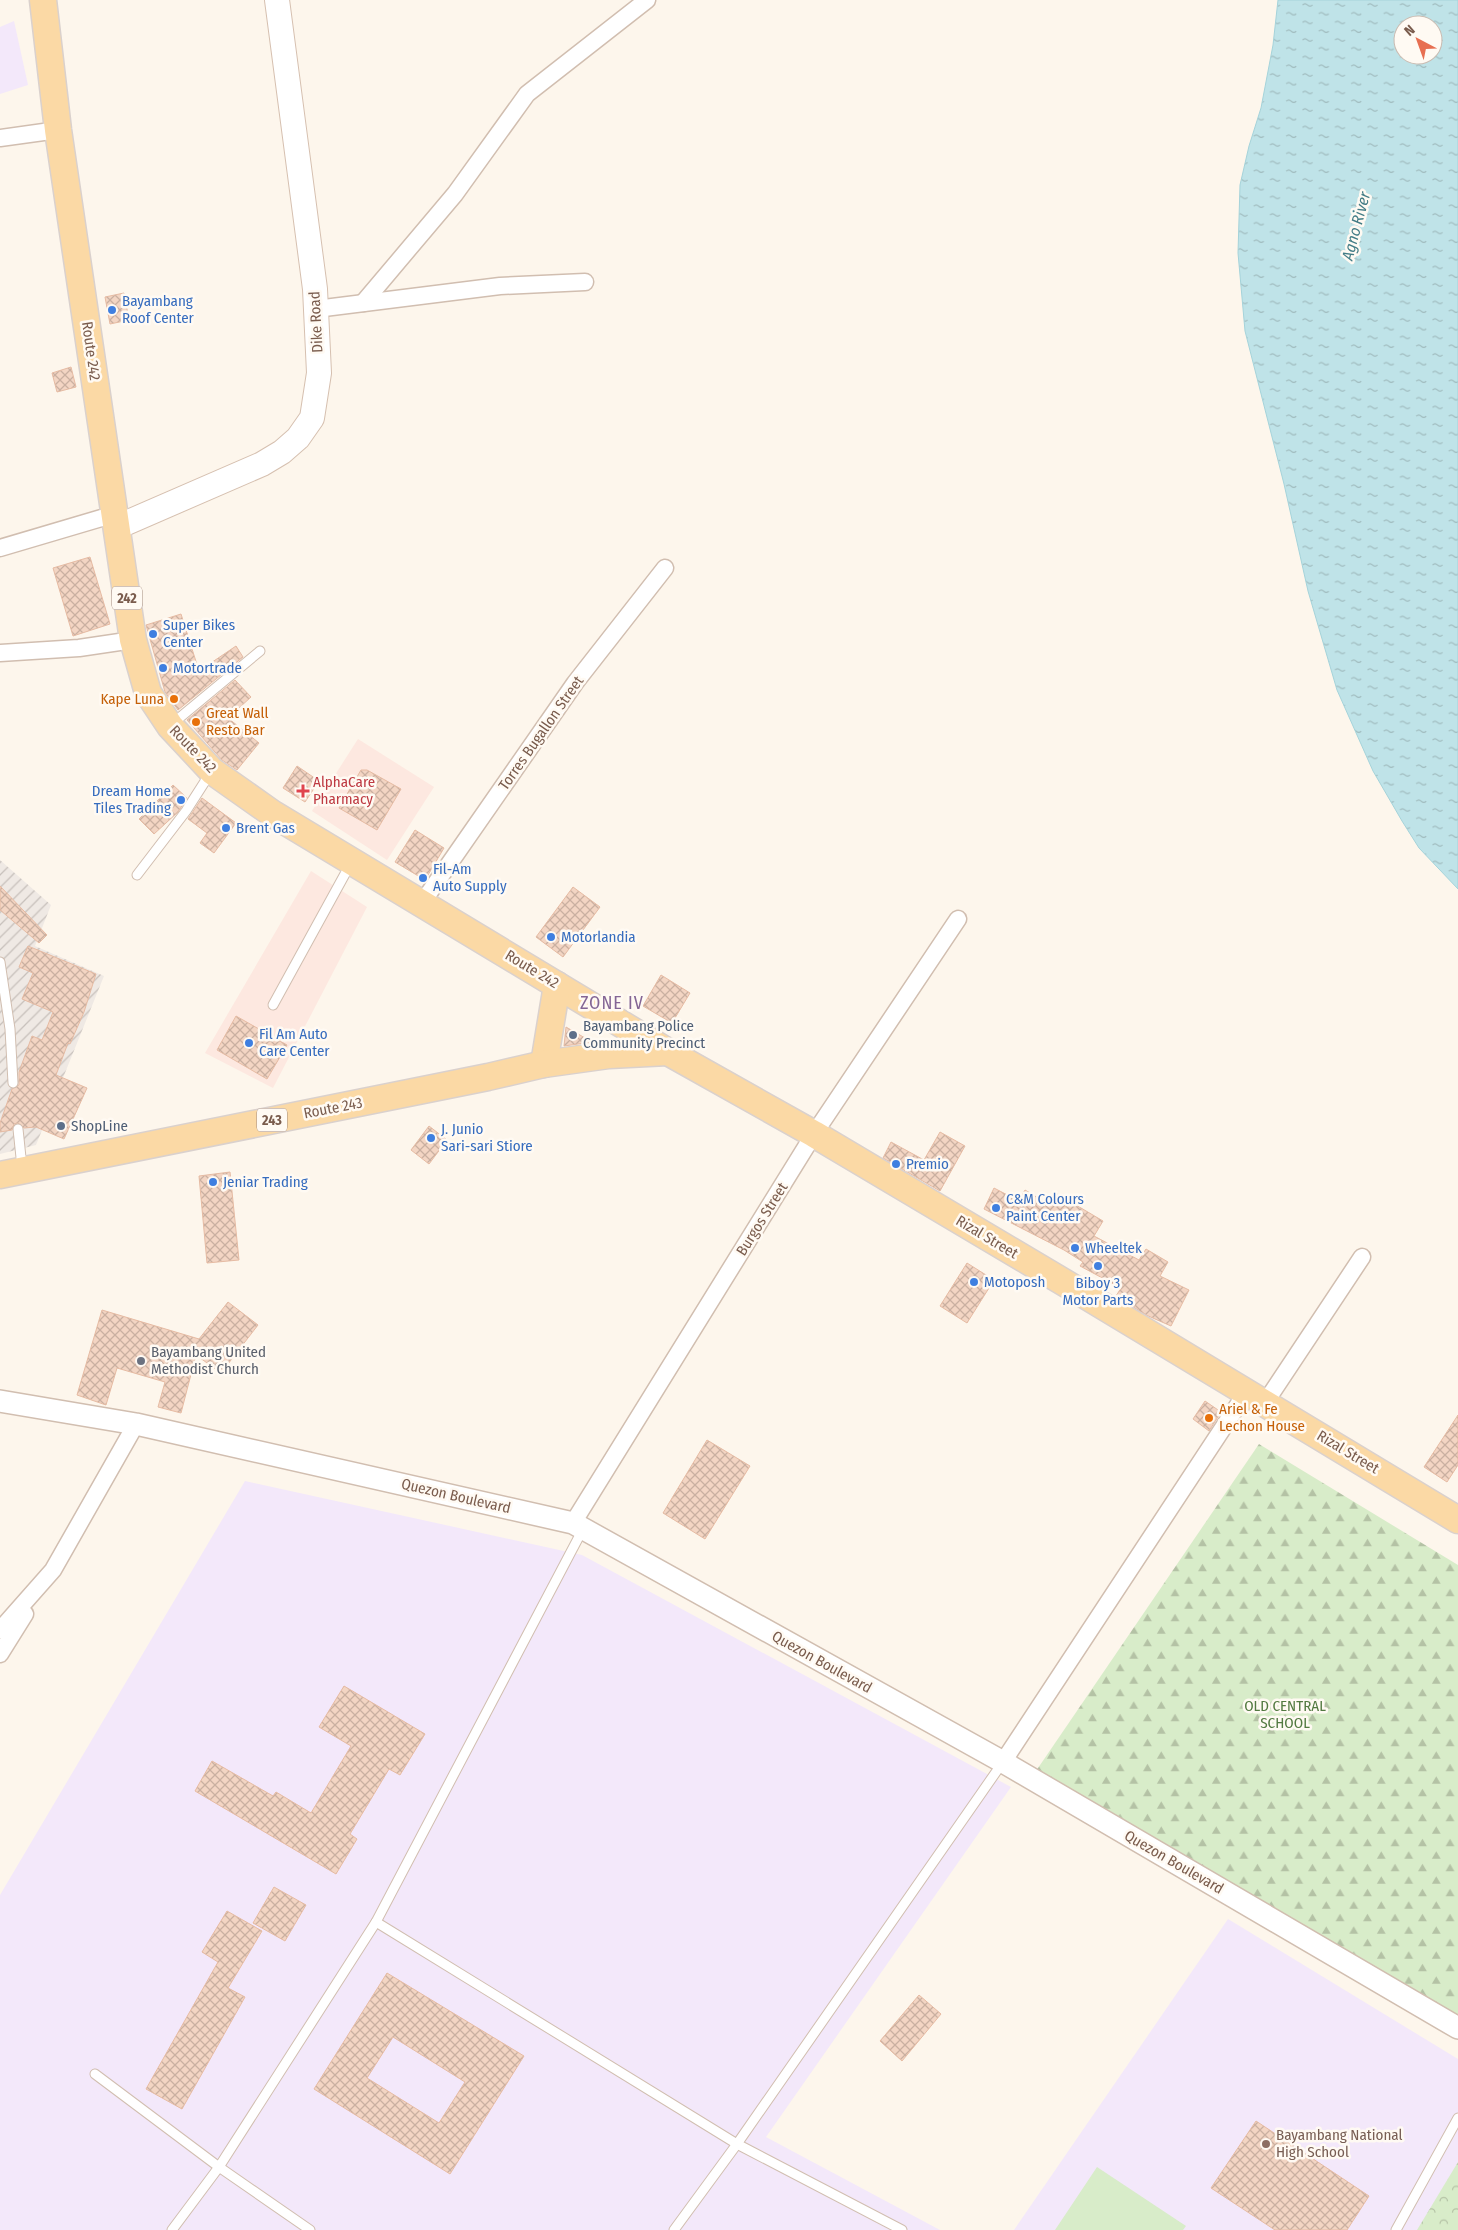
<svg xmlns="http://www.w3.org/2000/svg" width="1458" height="2230" font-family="'Fira Sans Condensed',sans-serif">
<defs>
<pattern id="industrial-furrows" width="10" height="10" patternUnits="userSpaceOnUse" patternTransform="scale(1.25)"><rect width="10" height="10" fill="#efe9e4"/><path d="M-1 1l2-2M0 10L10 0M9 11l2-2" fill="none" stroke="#c7c0bb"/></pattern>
<pattern id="forest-firs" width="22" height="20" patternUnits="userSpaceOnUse" patternTransform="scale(1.25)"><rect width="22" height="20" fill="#d8ecc9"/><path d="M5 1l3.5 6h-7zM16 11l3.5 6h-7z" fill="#b4c2a5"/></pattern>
<pattern id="park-crowns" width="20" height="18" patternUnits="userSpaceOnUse" patternTransform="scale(1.25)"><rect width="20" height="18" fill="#d8ecc9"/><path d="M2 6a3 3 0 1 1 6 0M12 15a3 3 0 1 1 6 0" fill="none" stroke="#b4c2a5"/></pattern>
<pattern id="water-ripples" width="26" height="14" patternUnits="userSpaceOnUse" patternTransform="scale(1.25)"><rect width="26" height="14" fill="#bfe3e8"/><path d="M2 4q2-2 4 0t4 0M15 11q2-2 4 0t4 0" fill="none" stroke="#a0bbbe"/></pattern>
<pattern id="building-cross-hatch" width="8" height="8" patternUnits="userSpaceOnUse" patternTransform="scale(1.25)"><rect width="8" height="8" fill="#f3d5c3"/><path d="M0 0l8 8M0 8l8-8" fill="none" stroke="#cab0a1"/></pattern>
</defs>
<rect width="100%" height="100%" fill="#fdf6ec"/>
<g fill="#fde8e0">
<path d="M358,739L434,787L387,860L312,811Z"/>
<path d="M311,871L367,907L273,1088L205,1053Z"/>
</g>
<path fill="url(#industrial-furrows)" d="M0,860L51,905L35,946L104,976L36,1145L0,1154Z"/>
<g fill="#f3e8fa">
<path d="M14,21L28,85L0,94V27Z"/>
<path d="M245,1481L582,1555L1011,1787L766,2137L940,2230H0V1895Z"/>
<path d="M1228,1919L1458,2059V2230H1014Z"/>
</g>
<path fill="url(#forest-firs)" d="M1259,1444L1458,1565V2016L1036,1771Z"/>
<path fill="url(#park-crowns)" d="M1458,2162V2230H1417Z"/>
<path fill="#d8ecc9" d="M1097,2167L1186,2226L1183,2230H1055Z"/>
<path fill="url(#water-ripples)" stroke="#a5d3da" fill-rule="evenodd" d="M1278,0H1458V889L1419,848L1402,821L1373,771L1337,690L1308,591L1284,484L1245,331L1238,253L1240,185L1249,146L1261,108L1273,45ZM1403,25H1433V55H1403Z"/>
<g fill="url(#building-cross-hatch)" stroke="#e6bba3" fill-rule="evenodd">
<path d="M124,293L129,320L110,324L105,297Z"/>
<path d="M71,367L76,387L57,392L52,373Z"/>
<path d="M90,557L110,624L73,636L53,568Z"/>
<path d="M181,614L199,671L236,646L243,657L178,710L165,692L146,625Z"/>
<path d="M235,680L251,697L228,718L259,743L237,770L222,760L187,720Z"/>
<path d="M297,766L319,781L305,802L283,788Z"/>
<path d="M361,770H367L401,789L377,830L339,808Z"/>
<path d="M173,785L187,798L178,812L154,834L139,819Z"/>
<path d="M202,798L236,823L214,853L200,843L207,833L188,819Z"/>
<path d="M415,830L444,848L425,880L395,862Z"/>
<path d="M0,886L47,935L39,943L0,910Z"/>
<path d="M573,887L600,907L563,957L536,937Z"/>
<path d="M28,946L96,974L84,1012L70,1044L68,1043L56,1075L87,1088L64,1139L36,1127L24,1128L18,1123L14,1124L12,1130L0,1132V1123L12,1089L19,1085V1072L32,1036L42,1040L53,1012L22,999L33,973L19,967Z"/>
<path d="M661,975L690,993L672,1023L643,1006Z"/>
<path d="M236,1016L287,1045L267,1079L217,1050Z"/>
<path d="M566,1027L592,1042L564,1046Z"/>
<path d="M429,1126L447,1140L429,1164L411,1150Z"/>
<path d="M940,1132L965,1146L940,1191L883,1158L891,1142L924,1160Z"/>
<path d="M230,1172L239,1260L207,1263L199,1176Z"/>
<path d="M994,1188L1019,1201L1025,1190L1048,1204L1054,1192L1103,1221L1094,1236L1139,1260L1146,1249L1168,1262L1160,1276L1189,1290L1171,1326L1146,1315L1116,1296L1121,1288L1080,1266L1083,1262L1064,1250L984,1209Z"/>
<path d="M967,1263L994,1280L967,1323L940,1306Z"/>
<path d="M228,1302L258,1325L221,1373L196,1355L181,1413L158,1407L165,1382L117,1368L106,1405L77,1395L102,1310L199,1339Z"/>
<path d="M1205,1401L1221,1412L1209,1431L1193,1419Z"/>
<path d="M1458,1415V1465L1447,1482L1424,1467Z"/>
<path d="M707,1440L750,1466L705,1539L663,1513Z"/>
<path d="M344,1686L425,1734L400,1775L389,1769L350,1834L357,1839L336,1874L195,1791L212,1761L273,1796L276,1792L311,1813L351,1746L319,1727Z"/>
<path d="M274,1887L306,1905L285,1941L253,1923Z"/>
<path d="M227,1911L262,1931L228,1988L245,1997L182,2109L146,2089L218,1962L202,1952Z"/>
<path d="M387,1973L524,2056L450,2174L314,2089ZM393,2037L465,2082L439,2123L367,2078Z"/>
<path d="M919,1995L941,2014L902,2061L880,2041Z"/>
<path d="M1256,2121L1369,2196L1347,2230H1275L1211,2188Z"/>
</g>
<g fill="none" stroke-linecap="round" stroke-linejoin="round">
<g stroke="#d1beb0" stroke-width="11">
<g id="service">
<path d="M172,724L260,651"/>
<path d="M137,875L186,811L211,772"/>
<path d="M0,962L10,1029L13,1083"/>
<path d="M273,1005L351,863"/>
<path d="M18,1129L22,1167"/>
<path d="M376,1922L737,2144L902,2230"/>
<path d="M95,2074L219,2167L310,2230"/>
<path d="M172,2230L219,2167L376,1922L583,1529"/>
<path d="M674,2230L737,2144L1003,1762"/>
<path d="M1396,2230L1458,2118"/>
</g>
</g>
<g stroke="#d1beb0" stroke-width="19">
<g id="minor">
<path d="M0,138L58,130"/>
<path d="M363,303L455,194L527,94L647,0"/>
<path d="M316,309L500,286L585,282"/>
<path d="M0,548L115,514"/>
<path d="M0,653L79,648L133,640"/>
<path d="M422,903L575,683L665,568"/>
<path d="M1265,1403L1362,1257"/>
<path d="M573,1523L814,1134L958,919"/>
<path d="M0,1630L53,1570L136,1424"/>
<path d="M0,1654L25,1614"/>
<path d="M1003,1762L1246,1393"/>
</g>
</g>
<g stroke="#d1beb0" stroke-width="24">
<path id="tertiary" d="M0,1401L136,1424L573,1523L1003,1762L1458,2028"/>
</g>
<g stroke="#d6c0b0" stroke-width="26">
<path id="secondary" d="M117,527L262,464L282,452L298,438L312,418L319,373L315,289L277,0"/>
</g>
<g stroke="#dad1cd" stroke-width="29">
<g id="primary">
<path d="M43,0L58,130L133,640L148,693L170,726L212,771L273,814L668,1052L814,1134L1065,1283L1458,1520"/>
<path d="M544,1064L557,985"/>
<path d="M0,1175L488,1077L544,1064L609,1055L668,1052"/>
</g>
</g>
<use href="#service" stroke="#fff" stroke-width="9"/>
<use href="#minor" stroke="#fff" stroke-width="16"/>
<use href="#tertiary" stroke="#fff" stroke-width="21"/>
<use href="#secondary" stroke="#fff" stroke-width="24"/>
<use href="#primary" stroke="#fbd9a5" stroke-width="26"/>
</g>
<g fill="#3f7fe0" stroke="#fffaf3" stroke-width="2">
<circle cx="112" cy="310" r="5"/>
<circle cx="153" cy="634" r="5"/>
<circle cx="163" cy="668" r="5"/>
<circle cx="181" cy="800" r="5"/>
<circle cx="226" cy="828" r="5"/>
<circle cx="423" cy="878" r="5"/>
<circle cx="551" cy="937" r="5"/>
<circle cx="249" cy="1043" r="5"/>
<circle cx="431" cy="1138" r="5"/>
<circle cx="896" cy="1164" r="5"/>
<circle cx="213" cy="1182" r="5"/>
<circle cx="996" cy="1208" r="5"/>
<circle cx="1075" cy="1248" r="5"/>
<circle cx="1098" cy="1266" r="5"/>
<circle cx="974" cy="1282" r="5"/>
</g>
<g fill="#e8710a" stroke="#fffaf3" stroke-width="2">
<circle cx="174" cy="699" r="5"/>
<circle cx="196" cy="722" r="5"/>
<circle cx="1209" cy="1418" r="5"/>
</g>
<path fill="#e0444e" stroke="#fffaf3" stroke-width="2" d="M300.5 783.5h5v5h5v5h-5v5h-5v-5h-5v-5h5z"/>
<g fill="#5c6f8a" stroke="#fffaf3" stroke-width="2">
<circle cx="573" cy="1035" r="5"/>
<circle cx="61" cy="1126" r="5"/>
</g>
<circle fill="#6b7280" stroke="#fffaf3" stroke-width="2" cx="141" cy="1361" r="5"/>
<circle fill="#8d6e63" stroke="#fffaf3" stroke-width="2" cx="1266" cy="2144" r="5"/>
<g text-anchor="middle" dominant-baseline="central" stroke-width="5" stroke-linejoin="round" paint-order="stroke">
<g fill="#fffaf3" stroke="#a28b7f" stroke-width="1">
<rect x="112" y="586.5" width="30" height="23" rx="4"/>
<rect x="257" y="1108.5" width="30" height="23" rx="4"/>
</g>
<g font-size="14" font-weight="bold" fill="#7a5c4d">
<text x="127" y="598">242</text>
<text x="272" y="1120">243</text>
</g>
<g font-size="15" fill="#366cbe" stroke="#fffaf3" text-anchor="start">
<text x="122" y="301">Bayambang<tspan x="122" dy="17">Roof Center</tspan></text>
<text x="163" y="625">Super Bikes<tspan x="163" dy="17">Center</tspan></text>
<text x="173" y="668">Motortrade</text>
<text x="171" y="791" text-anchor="end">Dream Home<tspan x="171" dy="17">Tiles Trading</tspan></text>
<text x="236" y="828">Brent Gas</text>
<text x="433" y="869">Fil-Am<tspan x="433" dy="17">Auto Supply</tspan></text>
<text x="561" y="937">Motorlandia</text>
<text x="259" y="1034">Fil Am Auto<tspan x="259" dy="17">Care Center</tspan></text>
<text x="441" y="1129">J. Junio<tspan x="441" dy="17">Sari-sari Stiore</tspan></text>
<text x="906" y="1164">Premio</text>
<text x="223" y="1182">Jeniar Trading</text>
<text x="1006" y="1199">C&amp;M Colours<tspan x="1006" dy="17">Paint Center</tspan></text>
<text x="1085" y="1248">Wheeltek</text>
<text x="984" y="1282">Motoposh</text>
<text x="1098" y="1283" text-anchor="middle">Biboy 3<tspan x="1098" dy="17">Motor Parts</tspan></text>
</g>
<g font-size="15" fill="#7a5c4d" stroke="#fffaf3">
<text transform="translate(316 322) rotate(-93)">Dike Road</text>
<text transform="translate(91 351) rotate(82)">Route 242</text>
<text transform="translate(541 733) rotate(-55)">Torres Bugallon Street</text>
<text transform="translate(193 749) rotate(46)">Route 242</text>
<text transform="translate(532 969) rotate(31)">Route 242</text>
<text transform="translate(333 1108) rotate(-11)">Route 243</text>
<text transform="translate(762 1219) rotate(-58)">Burgos Street</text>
<text transform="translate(987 1237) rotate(31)">Rizal Street</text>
<text transform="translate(1348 1452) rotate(31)">Rizal Street</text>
<text transform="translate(456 1496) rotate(13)">Quezon Boulevard</text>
<text transform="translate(822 1662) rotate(29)">Quezon Boulevard</text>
<text transform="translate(1174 1862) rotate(30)">Quezon Boulevard</text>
</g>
<g font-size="15" fill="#c56008" stroke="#fffaf3" text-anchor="start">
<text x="164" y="699" text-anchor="end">Kape Luna</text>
<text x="206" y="713">Great Wall<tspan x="206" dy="17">Resto Bar</tspan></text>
<text x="1219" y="1409">Ariel &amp; Fe<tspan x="1219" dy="17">Lechon House</tspan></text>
</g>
<g font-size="15" fill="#be3a42" stroke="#fffaf3" text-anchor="start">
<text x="313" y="782">AlphaCare<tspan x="313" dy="17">Pharmacy</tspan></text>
</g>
<g font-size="15" fill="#4e5e75" stroke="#fffaf3" text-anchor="start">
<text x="583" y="1026">Bayambang Police<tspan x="583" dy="17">Community Precinct</tspan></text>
<text x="71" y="1126">ShopLine</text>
</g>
<g font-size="15" fill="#5b616d" stroke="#fffaf3" text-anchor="start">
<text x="151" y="1352">Bayambang United<tspan x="151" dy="17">Methodist Church</tspan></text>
</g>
<g font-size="15" fill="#537a41" stroke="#fffaf3">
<text x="1285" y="1706">OLD CENTRAL<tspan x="1285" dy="17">SCHOOL</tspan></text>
</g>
<g font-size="15" fill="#785e54" stroke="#fffaf3" text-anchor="start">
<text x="1276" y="2135">Bayambang National<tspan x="1276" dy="17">High School</tspan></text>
</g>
<g font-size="16" font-style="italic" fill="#437c86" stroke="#fffaf3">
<text transform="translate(1356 226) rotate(-75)">Agno River</text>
</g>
<g font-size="18" letter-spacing="1" fill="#846695" stroke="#fffaf3">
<text x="612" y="1003">ZONE IV</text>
</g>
</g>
<g transform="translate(1418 40) rotate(319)"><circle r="24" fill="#fffaf3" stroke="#cabbb1"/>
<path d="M0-4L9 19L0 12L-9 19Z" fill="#e76f51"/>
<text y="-8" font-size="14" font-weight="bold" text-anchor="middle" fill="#7a5c4d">N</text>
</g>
</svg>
